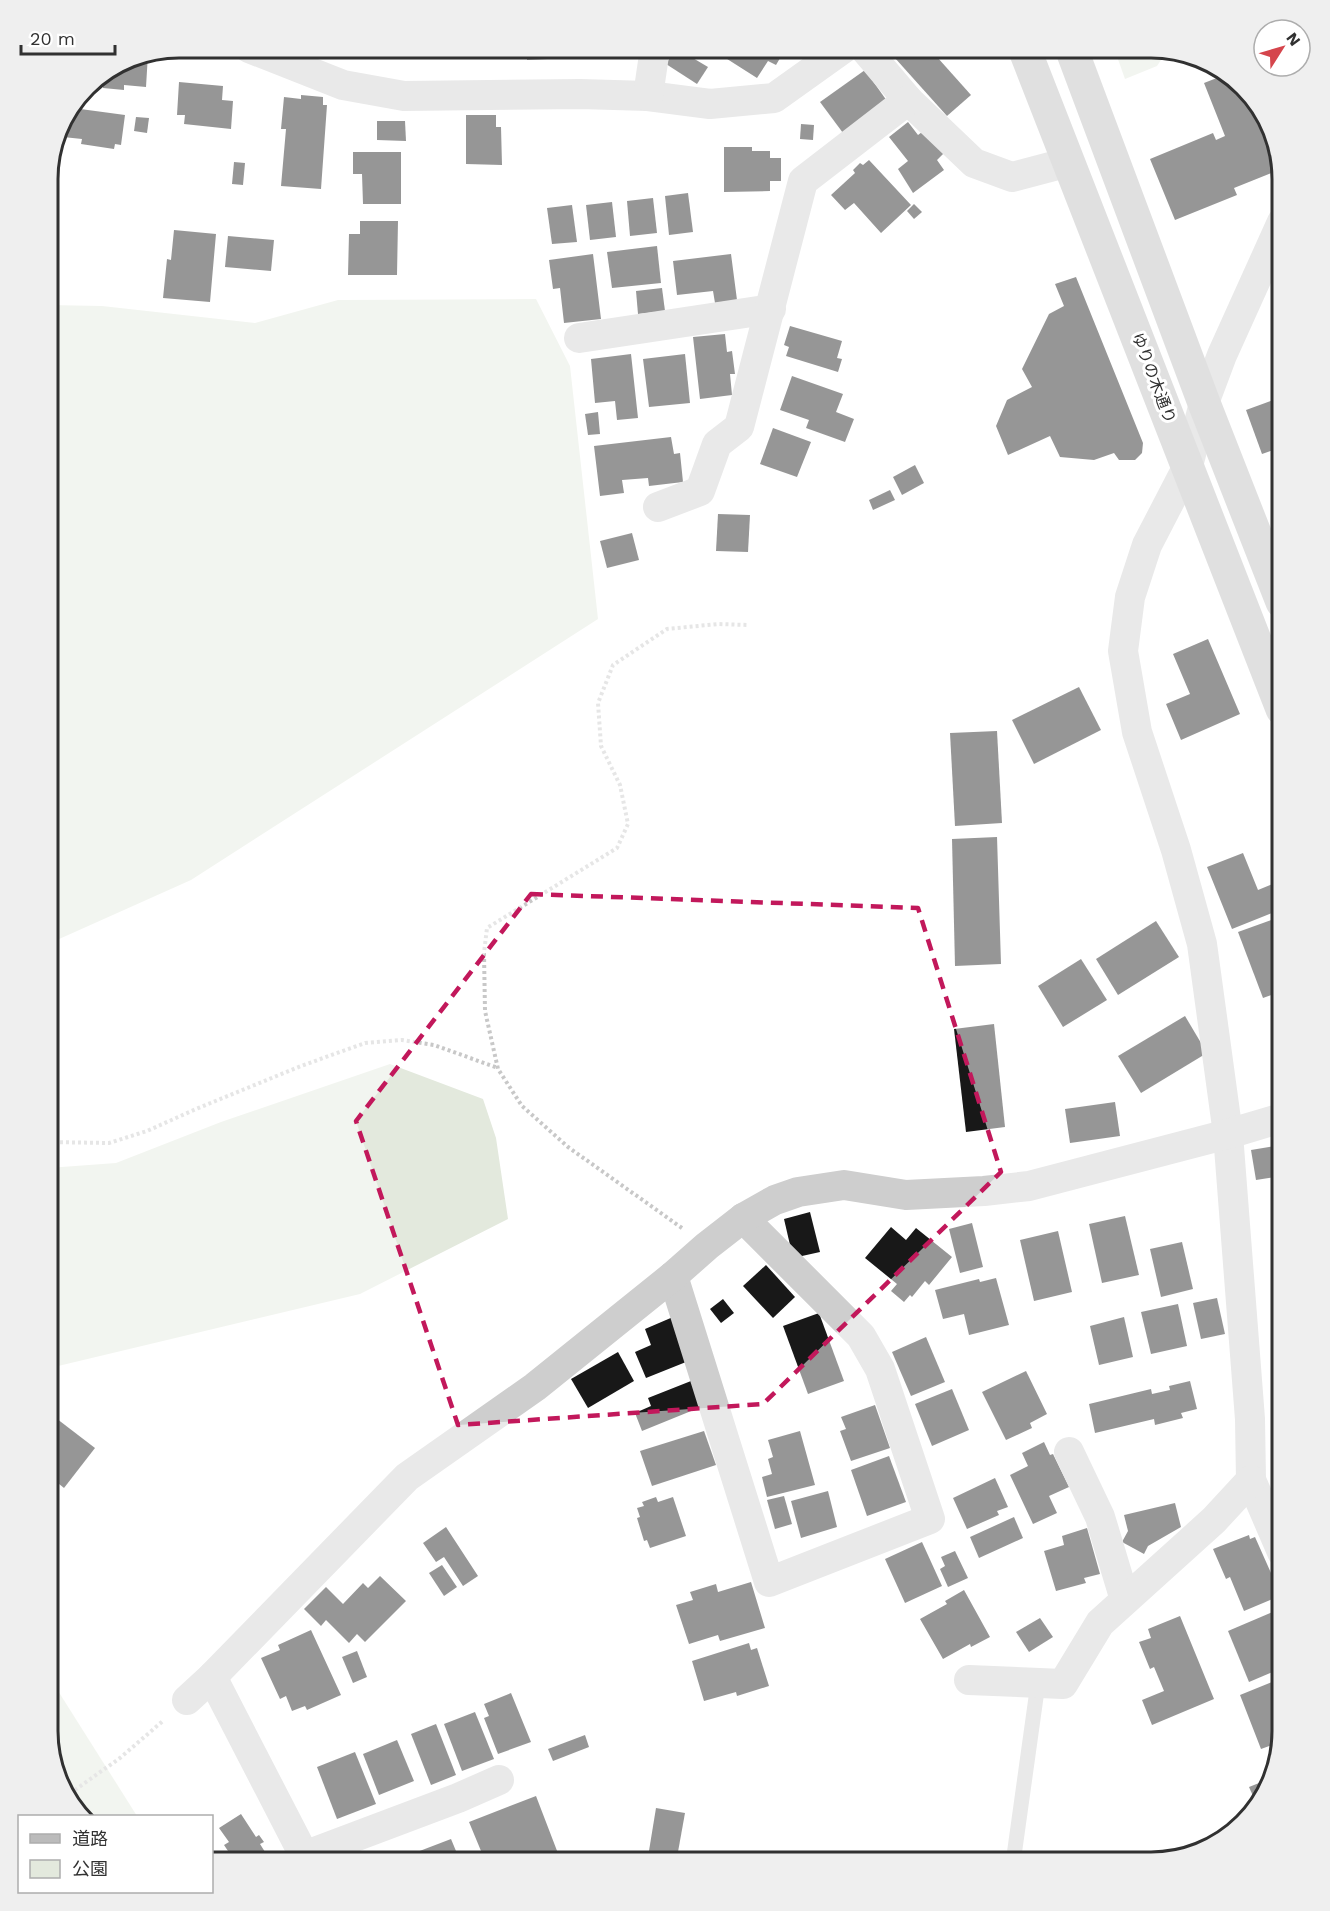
<svg xmlns="http://www.w3.org/2000/svg" width="1330" height="1911" font-family="'Work Sans','Noto Sans JP',sans-serif">
<rect width="100%" height="100%" fill="#fff"/>
<g fill="#e3e9dd">
<path d="M1114,48H1158L1167,51L1157,66L1125,79Z"/>
<path d="M536,299L570,366L598,619L191,880L48,944V305L102,306L255,323L338,300Z"/>
<path d="M390,1064L483,1099L496,1138L508,1219L360,1294L54,1367L48,1370V1168L116,1163L221,1122Z"/>
<path d="M48,1675L137,1816H84L65,1797L48,1731Z"/>
</g>
<g fill="#181818">
<path d="M180,48H191V59L163,57V51Z"/>
<path d="M527,48H567L568,58L527,60Z"/>
<path d="M676,48L708,67L697,84L666,64Z"/>
<path d="M714,48H786L776,65L768,61L757,78L713,50Z"/>
<path d="M886,48H929L971,95L947,116Z"/>
<path d="M148,54L146,87L124,85V90L103,88V83H93L130,58Z"/>
<path d="M865,70L887,101L843,133L820,102Z"/>
<path d="M1227,74L1265,114L1279,170L1234,188L1237,195L1175,220L1150,159L1213,133L1216,140L1225,136L1204,83Z"/>
<path d="M179,82L223,86L222,100L233,101L231,129L184,124L185,115H177Z"/>
<path d="M301,95L323,97V105H327L321,189L281,186L286,129H281L284,97L301,99Z"/>
<path d="M73,108L125,115L121,145L115,144L114,149L81,144L82,139L63,137L65,118Z"/>
<path d="M466,115H496V127H501L502,165L466,164Z"/>
<path d="M136,117L149,118L147,133L134,131Z"/>
<path d="M377,121H405L406,141L377,140Z"/>
<path d="M908,122L918,135L926,129L944,153L937,160L944,170L913,193L898,169L908,161L889,137Z"/>
<path d="M801,124L814,125L813,140L800,139Z"/>
<path d="M724,147H752V151H770V158H781V181H770V191L724,192Z"/>
<path d="M353,152H401V204H363L362,174H353Z"/>
<path d="M869,160L911,205L881,233L854,203L845,210L831,195L855,173L853,170L860,163L863,165Z"/>
<path d="M234,162L245,163L243,185L232,184Z"/>
<path d="M688,193L693,232L669,235L665,196Z"/>
<path d="M653,198L657,233L630,236L627,201Z"/>
<path d="M612,202L616,237L590,240L586,205Z"/>
<path d="M914,204L922,212L914,219L907,211Z"/>
<path d="M572,205L577,242L552,244L547,208Z"/>
<path d="M360,221H398L397,275H348L349,234H360Z"/>
<path d="M174,230L216,234L210,302L163,298L167,259L171,260Z"/>
<path d="M228,236L274,240L271,271L225,267Z"/>
<path d="M657,246L661,283L612,288L607,252Z"/>
<path d="M593,254L601,319L564,323L560,288L553,289L549,260Z"/>
<path d="M731,254L737,300L715,303L713,291L677,295L673,261Z"/>
<path d="M1076,277L1143,443L1142,453L1135,460H1119L1114,453L1094,460L1060,457L1050,436L1008,455L996,426L1007,400L1032,387L1022,369L1049,314L1064,306L1055,284Z"/>
<path d="M662,288L665,311L638,314L636,291Z"/>
<path d="M790,326L842,341L837,358L842,359L838,372L786,356L789,347L784,345Z"/>
<path d="M725,334L727,352L732,351L735,374H730L732,395L700,399L693,337Z"/>
<path d="M631,354L638,418L617,420L615,401L595,403L591,359Z"/>
<path d="M685,354L690,403L649,407L643,359Z"/>
<path d="M792,376L843,394L836,412L854,419L845,442L806,428L809,420L780,410Z"/>
<path d="M1282,397V447L1262,454L1246,410Z"/>
<path d="M598,412L600,434L588,435L585,414Z"/>
<path d="M773,428L811,442L797,477L760,464Z"/>
<path d="M671,437L674,454L680,453L683,482L649,486L648,478L622,480L624,493L600,496L594,446Z"/>
<path d="M915,465L924,483L902,495L893,477Z"/>
<path d="M890,490L895,500L873,510L869,500Z"/>
<path d="M718,514L750,515L748,552L716,551Z"/>
<path d="M632,533L639,560L607,568L600,541Z"/>
<path d="M1208,639L1240,714L1181,740L1166,704L1190,694L1173,654Z"/>
<path d="M1079,687L1101,730L1034,764L1012,720Z"/>
<path d="M997,731L1002,823L955,826L950,733Z"/>
<path d="M997,837L1001,964L955,966L952,839Z"/>
<path d="M1243,853L1258,890L1282,880V909L1232,929L1207,867Z"/>
<path d="M1282,916V991L1263,998L1238,932Z"/>
<path d="M1156,921L1179,957L1118,995L1096,959Z"/>
<path d="M1081,959L1107,1000L1063,1027L1038,986Z"/>
<path d="M1185,1016L1207,1053L1141,1093L1118,1056Z"/>
<path d="M994,1024L1005,1127L966,1132L954,1029Z"/>
<path d="M1115,1102L1120,1136L1070,1143L1065,1109Z"/>
<path d="M1282,1145V1176L1256,1180L1251,1150Z"/>
<path d="M810,1212L820,1252L793,1258L784,1219Z"/>
<path d="M1125,1216L1139,1275L1102,1283L1089,1224Z"/>
<path d="M972,1223L983,1267L960,1273L949,1229Z"/>
<path d="M891,1227L906,1240L916,1228L952,1257L929,1285L925,1281L912,1297L910,1295L904,1302L891,1291L897,1284L865,1258Z"/>
<path d="M1058,1231L1072,1292L1034,1301L1020,1240Z"/>
<path d="M1182,1242L1193,1289L1161,1297L1150,1249Z"/>
<path d="M766,1265L795,1297L773,1318L743,1286Z"/>
<path d="M996,1278L1009,1325L969,1335L964,1314L943,1319L935,1290L979,1279L980,1282Z"/>
<path d="M1217,1298L1225,1334L1201,1339L1193,1303Z"/>
<path d="M723,1299L734,1313L721,1323L710,1309Z"/>
<path d="M1178,1304L1187,1346L1151,1354L1141,1312Z"/>
<path d="M819,1313L844,1381L808,1394L783,1326Z"/>
<path d="M673,1317L691,1360L646,1378L635,1352L651,1345L645,1329Z"/>
<path d="M1124,1317L1133,1357L1099,1365L1090,1326Z"/>
<path d="M926,1337L945,1382L911,1396L892,1352Z"/>
<path d="M618,1352L634,1381L588,1408L571,1379Z"/>
<path d="M1026,1371L1047,1414L1030,1423L1032,1428L1006,1440L982,1392Z"/>
<path d="M691,1381L701,1407L642,1431L635,1413L651,1406L648,1398Z"/>
<path d="M1190,1381L1197,1409L1181,1413L1183,1418L1155,1425L1154,1419L1095,1433L1089,1404L1151,1389L1152,1394L1170,1390L1169,1386Z"/>
<path d="M952,1389L969,1430L932,1446L915,1404Z"/>
<path d="M875,1405L890,1448L851,1461L840,1431L846,1429L841,1417Z"/>
<path d="M48,1412L95,1448L64,1488L48,1475Z"/>
<path d="M704,1431L716,1465L652,1486L640,1451Z"/>
<path d="M800,1431L815,1485L767,1497L762,1477L772,1474L768,1459L773,1457L768,1440Z"/>
<path d="M1044,1442L1050,1455L1053,1454L1069,1487L1049,1496L1057,1513L1033,1524L1010,1475L1028,1466L1022,1453Z"/>
<path d="M889,1456L906,1502L867,1516L851,1470Z"/>
<path d="M995,1478L1008,1507L997,1511L999,1515L967,1529L953,1498Z"/>
<path d="M828,1491L837,1527L801,1538L791,1501Z"/>
<path d="M784,1496L792,1524L775,1529L767,1500Z"/>
<path d="M656,1497L658,1502L673,1497L686,1536L650,1548L647,1540L644,1541L637,1518L640,1517L637,1508L644,1506L642,1502Z"/>
<path d="M1175,1503L1181,1527L1148,1546L1144,1554L1122,1542L1128,1531L1124,1515Z"/>
<path d="M1014,1517L1023,1538L979,1558L970,1537Z"/>
<path d="M446,1527L478,1576L463,1586L444,1557L436,1562L423,1543Z"/>
<path d="M1087,1528L1100,1574L1084,1578L1086,1583L1056,1591L1044,1551L1064,1545L1062,1536Z"/>
<path d="M1249,1535L1250,1539L1255,1537L1271,1573L1274,1572L1282,1595L1244,1611L1230,1577L1226,1579L1213,1549Z"/>
<path d="M922,1542L942,1586L905,1603L885,1559Z"/>
<path d="M955,1551L968,1578L948,1587L940,1569L945,1566L941,1557Z"/>
<path d="M442,1565L457,1587L444,1596L429,1573Z"/>
<path d="M380,1576L406,1601L365,1642L357,1634L349,1643L326,1620L321,1626L304,1609L326,1587L343,1604L363,1583L368,1588Z"/>
<path d="M751,1582L765,1628L720,1641L718,1635L689,1644L676,1605L693,1600L690,1592L716,1584L718,1592Z"/>
<path d="M964,1590L990,1637L971,1647L970,1644L943,1659L920,1619L947,1604L945,1601Z"/>
<path d="M1282,1608V1668L1249,1682L1228,1631Z"/>
<path d="M1180,1616L1214,1699L1152,1725L1142,1700L1164,1691L1154,1667L1150,1669L1139,1642L1151,1638L1148,1629Z"/>
<path d="M1040,1618L1053,1637L1029,1652L1016,1632Z"/>
<path d="M311,1630L341,1695L307,1710L305,1706L292,1711L286,1696L280,1699L261,1658L280,1650L278,1645Z"/>
<path d="M749,1643L751,1650L757,1648L769,1686L737,1696L736,1692L704,1701L692,1661Z"/>
<path d="M357,1651L367,1677L353,1683L342,1657Z"/>
<path d="M1282,1678V1732L1277,1748L1275,1744L1261,1749L1240,1695Z"/>
<path d="M511,1693L531,1742L498,1754L484,1718L489,1716L484,1704Z"/>
<path d="M475,1712L494,1759L462,1771L444,1724Z"/>
<path d="M436,1724L456,1775L431,1785L411,1734Z"/>
<path d="M585,1735L589,1747L553,1761L548,1749Z"/>
<path d="M397,1740L414,1781L379,1795L363,1754Z"/>
<path d="M355,1752L376,1804L337,1819L317,1767Z"/>
<path d="M1269,1779L1264,1797L1257,1805L1249,1787Z"/>
<path d="M536,1796L559,1856L541,1863H530L527,1855L507,1863H486L469,1822Z"/>
<path d="M656,1808L685,1813L676,1863H647Z"/>
<path d="M241,1814L256,1837L259,1835L264,1842L260,1844L272,1863H236L224,1845L229,1842L219,1828Z"/>
<path d="M451,1839L461,1863H422L417,1852Z"/>
</g>
<g fill="none" stroke-linecap="round" stroke-linejoin="round">
<g stroke="#c8c8c8" stroke-width="4" stroke-dasharray="3 3" stroke-linecap="butt">
<path d="M48,1142L109,1143L147,1131L196,1109L301,1066L365,1043L402,1040L434,1045L498,1068"/>
<path d="M682,1228L568,1147L522,1106L498,1069L485,1011L484,953L487,928L617,848L628,824L620,785L601,746L598,703L613,665L667,629L718,624L748,625"/>
<path d="M65,1797L120,1758L164,1720"/>
</g>
<path stroke="#cecece" stroke-width="15" d="M1013,1863L1038,1683"/>
<g stroke="#cecece" stroke-width="30">
<path d="M249,48L343,85L404,96L580,94L648,96L710,104L774,98L844,48"/>
<path d="M864,48L908,100L974,163L1012,177L1069,162"/>
<path d="M648,96L655,48"/>
<path d="M579,338L771,309"/>
<path d="M658,507L700,491L717,444L739,427L803,181L908,100"/>
<path d="M673,1276L769,1582L930,1519L880,1369L861,1336L743,1218"/>
<path d="M1069,1452L1100,1517L1125,1600"/>
<path d="M1282,1552L1251,1480L1250,1419L1228,1134L1202,944L1176,850L1137,732L1123,651L1130,597L1147,545L1188,466L1204,403L1222,355L1282,222"/>
<path d="M212,1677L308,1863"/>
<path d="M969,1680L1063,1684L1100,1623L1214,1520L1251,1480"/>
<path d="M187,1700L212,1677L407,1477L535,1387L673,1276L707,1246L743,1218L775,1200L798,1192L844,1185L906,1195L984,1191L1029,1186L1228,1134L1282,1118"/>
<path d="M304,1856L458,1798L499,1780"/>
</g>
<g stroke="#bbb" stroke-width="33">
<path d="M1024,48L1282,709"/>
<path d="M1071,48L1204,403L1282,602"/>
</g>
</g>
<path d="M0 0H1330V1911H0ZM531,894L918,908L1001,1172L763,1404L458,1425L356,1121Z" fill="#fff" fill-opacity=".55" fill-rule="evenodd"/>
<path fill="none" stroke="#c2185b" stroke-width="4.5" stroke-dasharray="12 8" stroke-linejoin="round" d="M531,894L918,908L1001,1172L763,1404L458,1425L356,1121Z"/>
<g text-anchor="middle" dominant-baseline="central" stroke-width="6" stroke-linejoin="round" paint-order="stroke">
<g font-size="16" fill="#313131" stroke="#fff">
<text transform="translate(1154 378) rotate(69)">ゆりの木通り</text>
</g>
</g>
<path d="M0 0H1330V1911H0ZM179 58H1151A121 121 0 0 1 1272 179V1731A121 121 0 0 1 1151 1852H179A121 121 0 0 1 58 1731V179A121 121 0 0 1 179 58Z" fill="#efefef" fill-rule="evenodd"/>
<path fill="none" stroke="#313131" stroke-width="3" d="M179 58H1151A121 121 0 0 1 1272 179V1731A121 121 0 0 1 1151 1852H179A121 121 0 0 1 58 1731V179A121 121 0 0 1 179 58Z"/>
<rect x="18" y="1815" width="195" height="78" fill="#ffffff" stroke="#adadad" stroke-width="1.5"/>
<rect x="30" y="1834" width="30" height="9" fill="#bbbbbb" stroke="#adadad" stroke-width="1.5"/>
<text x="72" y="1845" font-size="18" fill="#313131">道路</text>
<rect x="30" y="1860" width="30" height="18" fill="#e3e9dd" stroke="#adadad" stroke-width="1.5"/>
<text x="72" y="1875" font-size="18" fill="#313131">公園</text>
<g transform="translate(1282 48) rotate(53)"><circle r="28" fill="#ffffff" stroke="#adadad" stroke-width="1.5"/>
<path d="M0-4.5L10 22L0 15L-10 22Z" fill="#d5454c"/>
<text y="-9" font-size="16" font-weight="bold" text-anchor="middle" fill="#313131">N</text>
</g>
<path d="M21 45v9h94v-9" fill="none" stroke="#313131" stroke-width="3"/>
<text x="30" y="45" font-size="18" fill="#313131" stroke="#ffffff" stroke-width="4.5" paint-order="stroke">20 m</text>
</svg>
